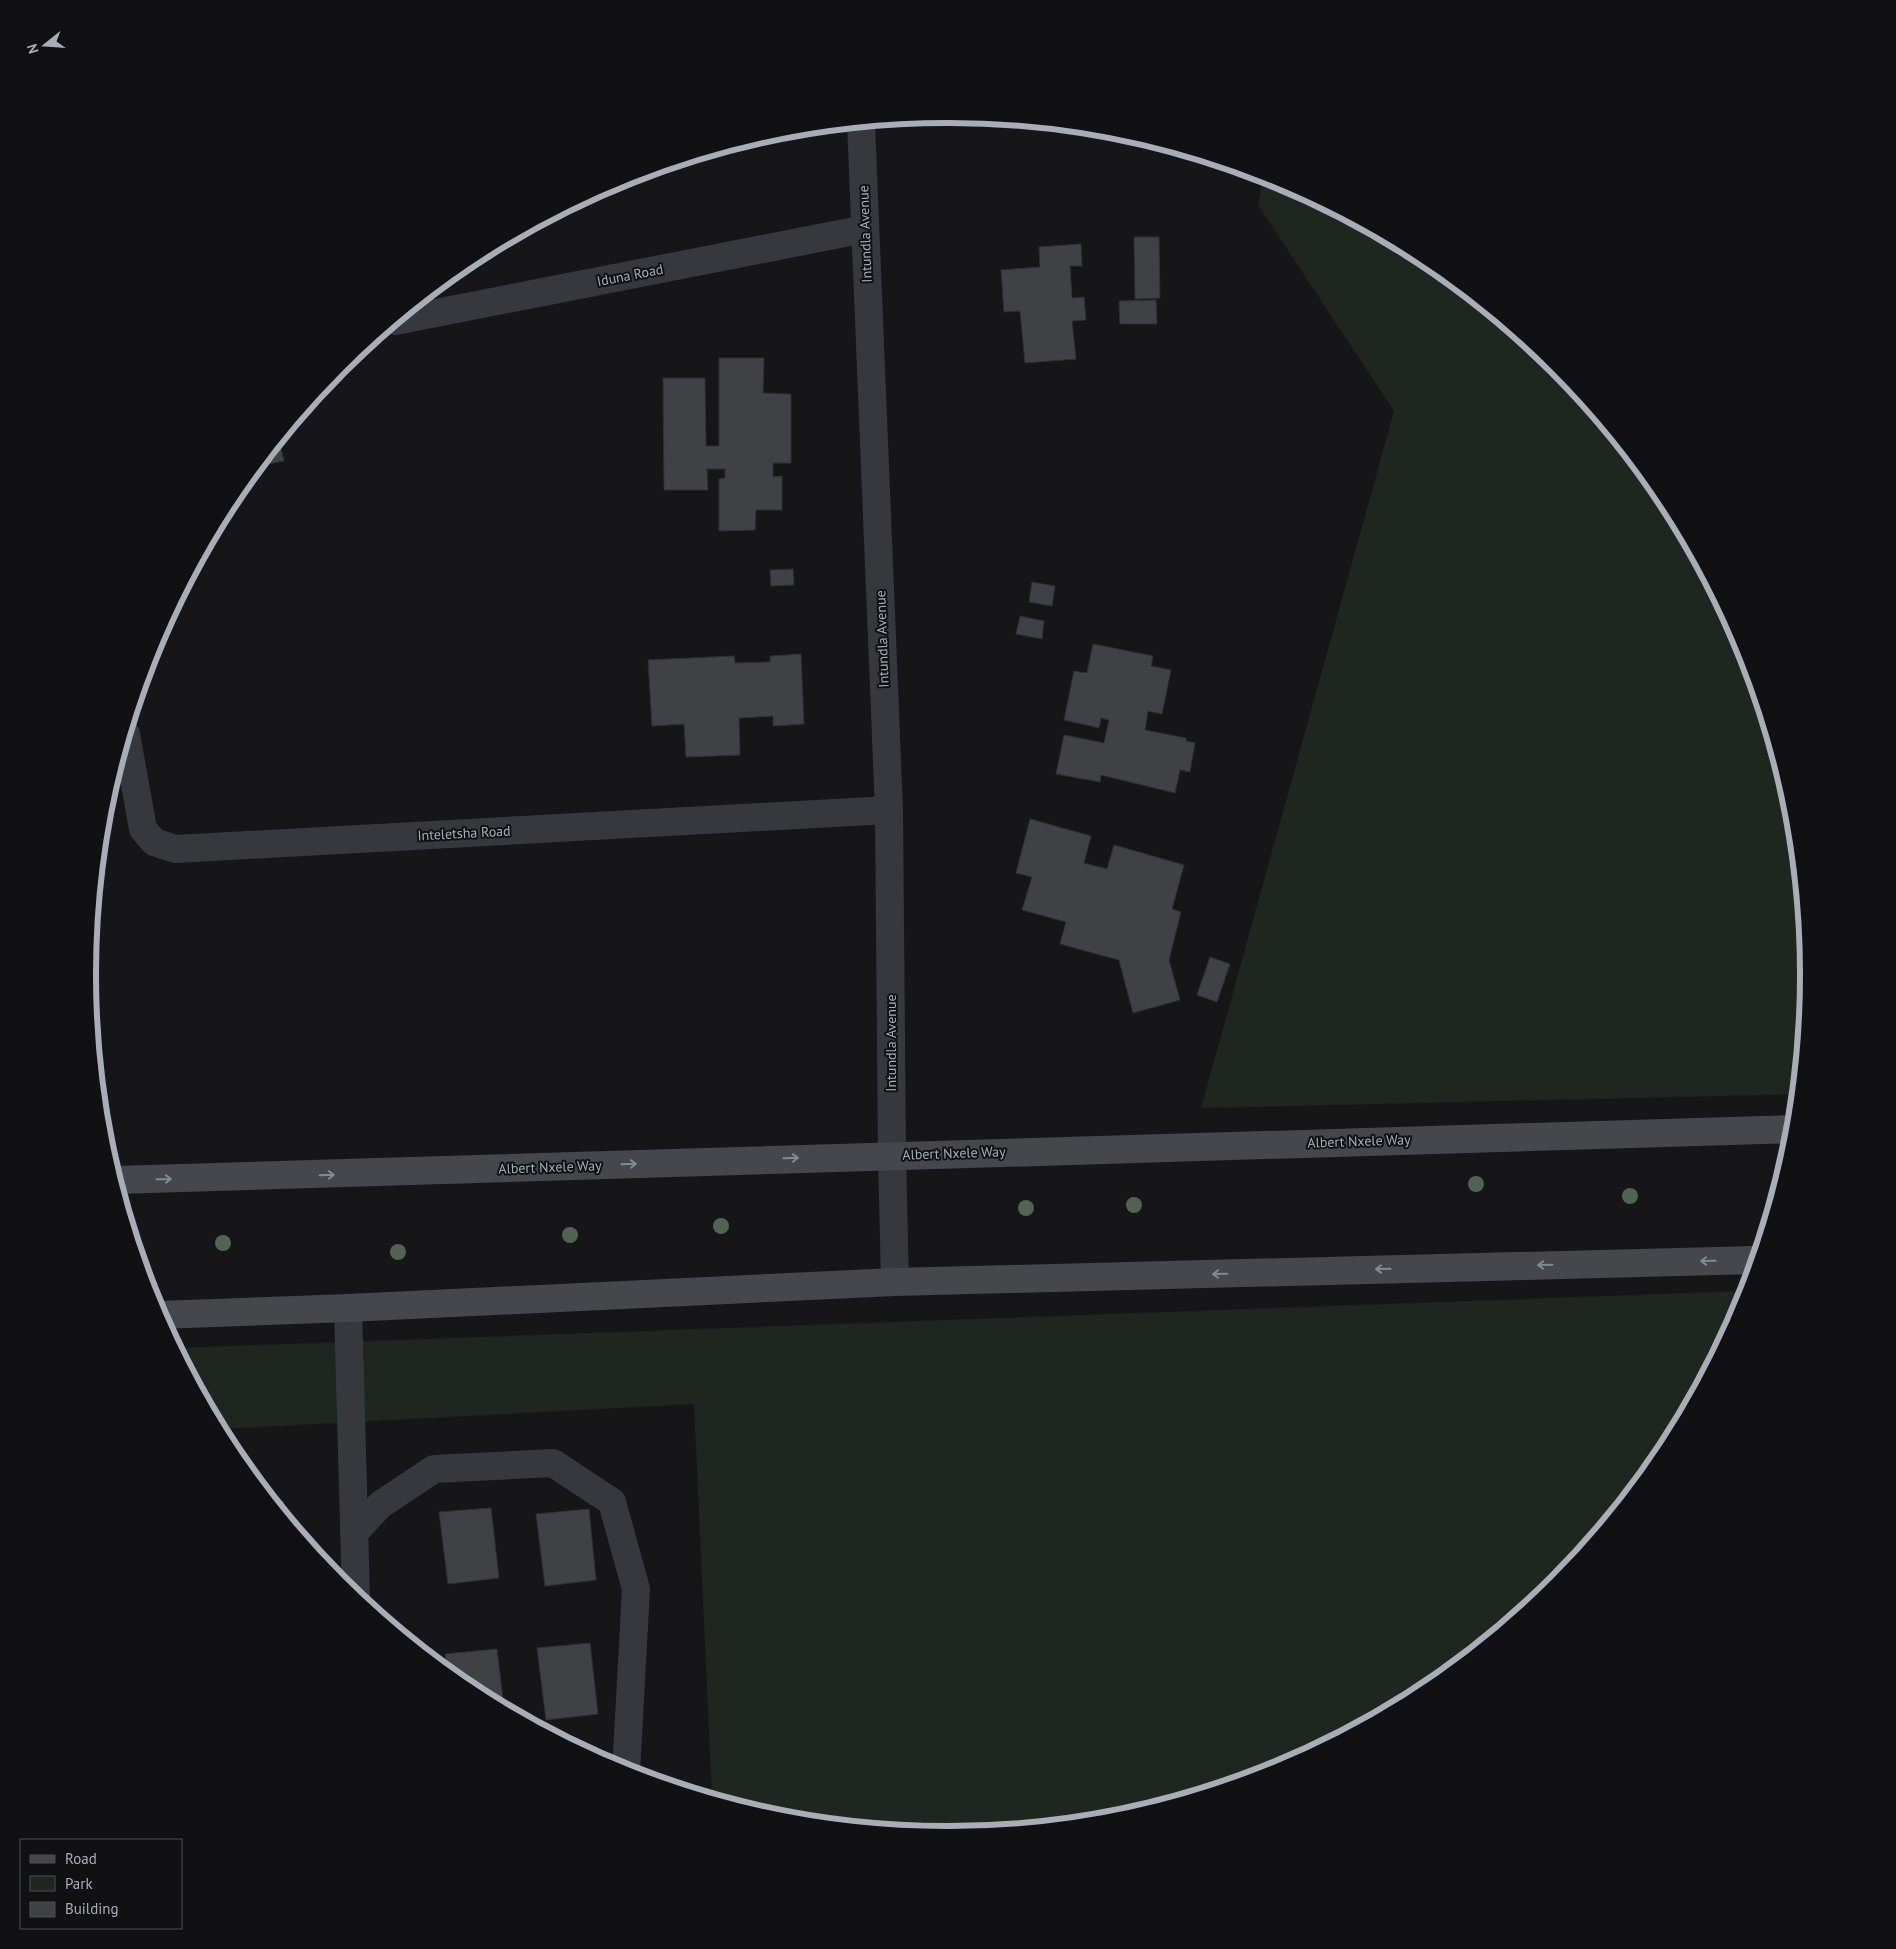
<svg xmlns="http://www.w3.org/2000/svg" width="1896" height="1949" font-family="'PT Sans',sans-serif">
<rect width="100%" height="100%" fill="#161618"/>
<g fill="#1e261f">
<path d="M1264,175L1278,180L1426,259L1557,366L1664,497L1743,645L1792,807L1808,975L1797,1094L1201,1108L1394,411L1258,205Z"/>
<path d="M1747,1291L1743,1304L1663,1453L1556,1583L1426,1690L1277,1770L1116,1819L948,1835L780,1818L712,1798L694,1404L220,1429L177,1348Z"/>
</g>
<g fill="#404145" stroke="#303034">
<path d="M1134,237H1159L1160,298L1135,299Z"/>
<path d="M1081,244L1082,266H1070L1072,298L1084,297L1086,320L1072,321L1076,359L1025,363L1020,311L1004,312L1001,270L1040,267L1039,247Z"/>
<path d="M1156,300L1157,324H1120L1119,301Z"/>
<path d="M719,358H764L763,393L791,394V463H773V477L782,476V510H756L755,530L719,531V479L725,478V469H707L708,490H664L663,378H705L706,446H719Z"/>
<path d="M279,440L284,461L257,466Z"/>
<path d="M240,487L243,498L230,501L233,496Z"/>
<path d="M793,569L794,585L771,586L770,570Z"/>
<path d="M1032,582L1055,586L1052,606L1029,602Z"/>
<path d="M1020,616L1044,621L1042,639L1016,634Z"/>
<path d="M1093,644L1153,656L1151,666L1171,670L1162,714L1148,711L1145,730L1186,738V741L1195,743L1190,772L1180,770L1175,793L1101,775L1100,782L1056,774L1064,735L1104,743L1109,720L1101,718L1099,728L1064,720L1074,671L1087,673Z"/>
<path d="M801,654L804,724L773,726V716L739,718L740,755L686,757L684,724L652,726L648,660L734,656L735,663L770,662V656Z"/>
<path d="M1030,819L1091,836L1084,863L1107,869L1114,845L1184,865L1172,909L1181,912L1169,960L1180,1000L1133,1013L1119,960L1060,944L1066,922L1022,910L1032,877L1016,873Z"/>
<path d="M1210,957L1230,964L1217,1002L1197,995Z"/>
<path d="M283,1501L284,1515L273,1502Z"/>
<path d="M491,1508L499,1578L448,1584L439,1512Z"/>
<path d="M589,1509L596,1580L545,1586L536,1514Z"/>
<path d="M590,1643L598,1714L546,1720L537,1648Z"/>
<path d="M497,1649L504,1708L470,1690L447,1671L445,1654Z"/>
</g>
<g fill="none" stroke-linecap="round" stroke-linejoin="round">
<g stroke="#37383d" stroke-width="28">
<path d="M861,123L889,810L892,1155L895,1282"/>
<path d="M395,321L865,229"/>
<path d="M126,734L143,829L154,842L175,849L889,810"/>
<path d="M348,1308L356,1597"/>
<path d="M354,1533L380,1505L434,1469L553,1463L612,1502L636,1589L626,1772"/>
</g>
<g stroke="#45474d" stroke-width="28">
<path d="M116,1180L1793,1129"/>
<path d="M159,1315L348,1308L895,1282L1756,1260"/>
</g>
</g>
<g fill="#506452">
<circle cx="1476" cy="1184" r="8"/>
<circle cx="1630" cy="1196" r="8"/>
<circle cx="1134" cy="1205" r="8"/>
<circle cx="1026" cy="1208" r="8"/>
<circle cx="721" cy="1226" r="8"/>
<circle cx="570" cy="1235" r="8"/>
<circle cx="223" cy="1243" r="8"/>
<circle cx="398" cy="1252" r="8"/>
</g>
<defs><path id="oneway-shaft" d="M-6 0H5M1.5-3L5.5 0L1.5 3" fill="none" stroke-width="1.6" stroke-linecap="round" stroke-linejoin="round" transform="scale(1.25)"/></defs>
<g stroke="#858993">
<use href="#oneway-shaft" transform="translate(791 1158) rotate(-2)"/>
<use href="#oneway-shaft" transform="translate(629 1164) rotate(-2)"/>
<use href="#oneway-shaft" transform="translate(327 1175) rotate(-2)"/>
<use href="#oneway-shaft" transform="translate(164 1179) rotate(-1)"/>
<use href="#oneway-shaft" transform="translate(1708 1261) rotate(179)"/>
<use href="#oneway-shaft" transform="translate(1545 1265) rotate(179)"/>
<use href="#oneway-shaft" transform="translate(1383 1269) rotate(179)"/>
<use href="#oneway-shaft" transform="translate(1220 1274) rotate(179)"/>
</g>
<g text-anchor="middle" dominant-baseline="central" stroke-width="4" stroke-linejoin="round" paint-order="stroke">
<g font-size="14" fill="#a8adb8" stroke="#111113">
<text transform="translate(865 234) rotate(-92)">Intundla Avenue</text>
<text transform="translate(630 275) rotate(-11)">Iduna Road</text>
<text transform="translate(882 639) rotate(-92)">Intundla Avenue</text>
<text transform="translate(464 833) rotate(-3)">Inteletsha Road</text>
<text transform="translate(891 1043) rotate(-90)">Intundla Avenue</text>
<text transform="translate(1359 1141) rotate(-2)">Albert Nxele Way</text>
<text transform="translate(954 1153) rotate(-2)">Albert Nxele Way</text>
<text transform="translate(550 1167) rotate(-2)">Albert Nxele Way</text>
</g>
</g>
<path d="M0 0H1896V1949H0ZM947 123H949A851 851 0 0 1 1800 974V975A851 851 0 0 1 949 1826H947A851 851 0 0 1 96 975V974A851 851 0 0 1 947 123Z" fill="#111113" fill-rule="evenodd"/>
<path fill="none" stroke="#a8adb8" stroke-width="6" d="M947 123H949A851 851 0 0 1 1800 974V975A851 851 0 0 1 949 1826H947A851 851 0 0 1 96 975V974A851 851 0 0 1 947 123Z"/>
<rect x="20" y="1839" width="162" height="90" fill="#111113" stroke="#4d4f55"/>
<rect x="30" y="1855" width="25" height="8" fill="#45474d" stroke="#4d4f55"/>
<text x="65" y="1864" font-size="15" fill="#a8adb8">Road</text>
<rect x="30" y="1876" width="25" height="15" fill="#1e261f" stroke="#4d4f55"/>
<text x="65" y="1889" font-size="15" fill="#a8adb8">Park</text>
<rect x="30" y="1902" width="25" height="15" fill="#404145" stroke="#4d4f55"/>
<text x="65" y="1914" font-size="15" fill="#a8adb8">Building</text>
<g transform="translate(45 45) rotate(253)" stroke="#111113" stroke-width="4" paint-order="stroke">
<path d="M0-4L9 19L0 12L-9 19Z" fill="#a8adb8"/>
<text y="-8" font-size="14" font-weight="bold" text-anchor="middle" fill="#a8adb8">N</text>
</g>
</svg>
